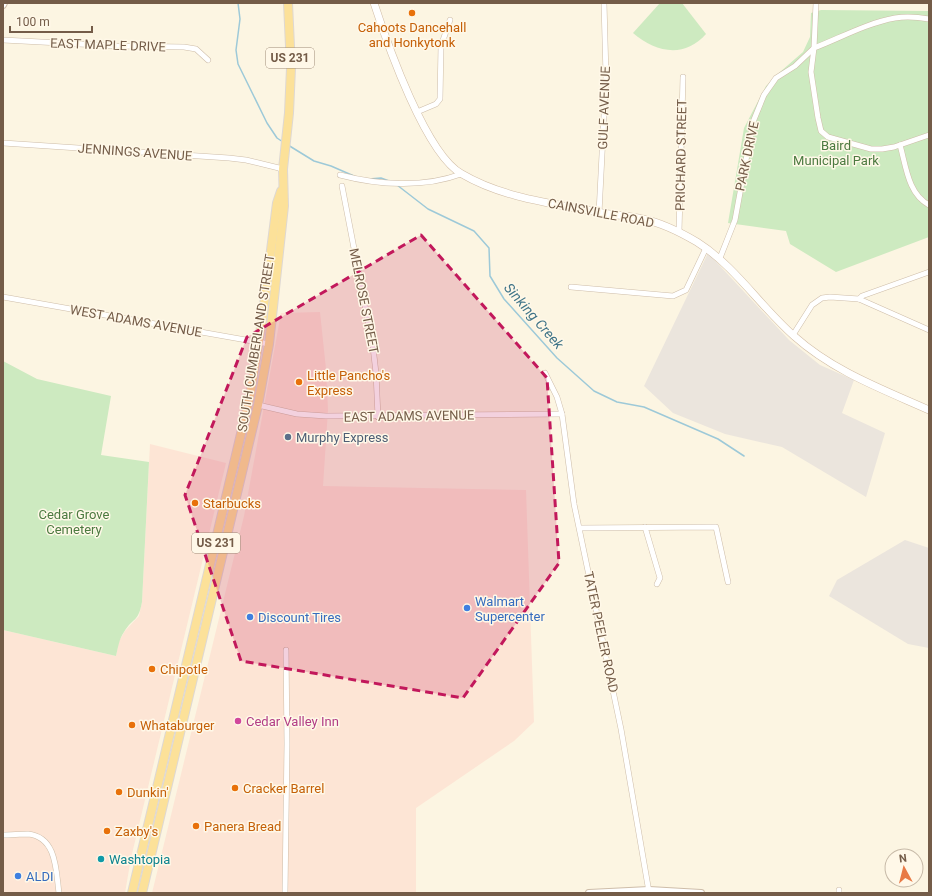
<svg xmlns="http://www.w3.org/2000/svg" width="932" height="896" font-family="Roboto,sans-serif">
<rect width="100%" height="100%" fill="#fcf5e2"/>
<g fill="#fde5d5">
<path d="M320,312L326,369L328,410L323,486L526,490L534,722L514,741L416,808V892L152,893L244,516L281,313Z"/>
<path d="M150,444L226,463L131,858L125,893H3V630L116,656L119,641L125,631L139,616L142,602Z"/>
</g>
<g fill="#ebe5dd">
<path d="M708,253L789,340L820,365L854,380L842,413L885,433L866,497L782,447L725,434L673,413L644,386Z"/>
<path d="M905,540L929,548V648L908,644L829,596L837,580Z"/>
</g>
<g fill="#cdeac0">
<path d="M660,3H682L706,34C684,59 655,52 633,33Z"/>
<path d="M821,10L929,11V237L836,272L790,244L786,231L728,223L744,128L766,86L780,72L803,52L810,37L811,13Z"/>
<path d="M3,361L37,379L111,396L101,455L149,462L142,602C138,623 134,616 124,632C119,639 118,648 116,656L3,630Z"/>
</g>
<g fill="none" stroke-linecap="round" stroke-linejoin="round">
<g stroke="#9dc9d8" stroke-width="1.5">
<path d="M238,3L240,19L236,50L238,64L267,123L277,138L283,142"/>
<path d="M288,145L314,161L331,166L354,176"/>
<path d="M369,179L381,178L389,181"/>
<path d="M397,185L428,209L474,231L489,248L490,276L504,299L557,358L594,391L617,402L644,407L718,439L744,456"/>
</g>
<g stroke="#cebda9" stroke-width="6">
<g id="minor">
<path d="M929,19C918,17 906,16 895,18C867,23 840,38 814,48L811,72L818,118L821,131L828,137L871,149H882L894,147L929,135"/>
<path d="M3,40L117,46L184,47L196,49L208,60"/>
<path d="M417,112L436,104L440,99L441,46L450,20"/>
<path d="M3,143L229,158L246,160L283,169"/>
<path d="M900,145C906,166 908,194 929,205"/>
<path d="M340,175C378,185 424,188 461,174"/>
<path d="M342,186L373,347L376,373L378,417"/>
<path d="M599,213L606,76L604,3"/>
<path d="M679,232L683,77"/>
<path d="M720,258L735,220L753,122L764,95L776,78L795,66L814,48L816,3"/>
<path d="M571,287L673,296L686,290L706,248"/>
<path d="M3,297L269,344"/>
<path d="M859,299L862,296L929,272"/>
<path d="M793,335L812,305L822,298L830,297L859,299L929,330"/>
<path d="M545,373L557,397L562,414L574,504L621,729L649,892"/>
<path d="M258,405L297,414L326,416L562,414"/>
<path d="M645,527L660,578L657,584"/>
<path d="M580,528L716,527L728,582"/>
<path d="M3,835C11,835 20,834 28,834C57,837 56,871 59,893"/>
<path d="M285,893L287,744L286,650"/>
<path d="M839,893V890"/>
</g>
</g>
<g stroke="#cebda9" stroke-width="8">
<g id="tertiary">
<path d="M3,5L4,3"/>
<path d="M589,893L649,890L701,893"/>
</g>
</g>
<g stroke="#d1bda6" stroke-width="8">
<path id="secondary" d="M374,3C387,43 426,155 462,174C501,197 549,203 592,211C609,215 626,215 643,219C662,223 680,232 697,242C735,266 760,306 794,336C833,371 882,389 929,410"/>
</g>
<g stroke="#ded8d3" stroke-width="10">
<g id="primary">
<path d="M132,893L250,396L262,321L277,203L281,191"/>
<path d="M142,893L258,405L269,344L284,206L283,169L289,113L291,68L288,3"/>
</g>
</g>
<use href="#minor" stroke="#fff" stroke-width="5"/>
<use href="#tertiary" stroke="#fff" stroke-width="6"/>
<use href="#secondary" stroke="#fff" stroke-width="7"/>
<use href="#primary" stroke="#fce199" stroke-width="8"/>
</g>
<path fill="#c2185b" fill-opacity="0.2" stroke="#c2185b" stroke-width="3" stroke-dasharray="8 5" stroke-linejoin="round" d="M421,235L547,378L559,563L463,698L241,661L185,495L247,337Z"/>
<g fill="#e8710a" stroke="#fff8e8" stroke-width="1.5">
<circle cx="412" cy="13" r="4"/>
<circle cx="299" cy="382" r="4"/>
<circle cx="195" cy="503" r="4"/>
<circle cx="152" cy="669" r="4"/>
<circle cx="132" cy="725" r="4"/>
<circle cx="235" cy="788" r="4"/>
<circle cx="119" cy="792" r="4"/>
<circle cx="196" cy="826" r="4"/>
<circle cx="107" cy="831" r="4"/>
</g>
<circle fill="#5c6f8a" stroke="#fff8e8" stroke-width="1.5" cx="288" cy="437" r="4"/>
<g fill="#3f7fe0" stroke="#fff8e8" stroke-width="1.5">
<circle cx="467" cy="608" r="4"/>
<circle cx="250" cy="617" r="4"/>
<circle cx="18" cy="876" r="4"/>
</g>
<circle fill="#d1479c" stroke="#fff8e8" stroke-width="1.5" cx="238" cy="721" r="4"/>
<circle fill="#0f9aa8" stroke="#fff8e8" stroke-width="1.5" cx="101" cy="859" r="4"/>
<g text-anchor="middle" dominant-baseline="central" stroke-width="3" stroke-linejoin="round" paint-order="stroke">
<g fill="#fff8e8" stroke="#9e8b78" stroke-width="1">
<rect x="266" y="48" width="48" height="20" rx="3"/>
<rect x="192" y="533" width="48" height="20" rx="3"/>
</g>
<g font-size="12" font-weight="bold" fill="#745c48">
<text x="290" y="58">US 231</text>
<text x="216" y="543">US 231</text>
</g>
<g font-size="13" fill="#c56008" stroke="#fff8e8" text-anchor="start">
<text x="412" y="27" text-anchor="middle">Cahoots Dancehall<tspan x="412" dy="15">and Honkytonk</tspan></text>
<text x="307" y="375">Little Pancho's<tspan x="307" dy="15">Express</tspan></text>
<text x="203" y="503">Starbucks</text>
<text x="160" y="669">Chipotle</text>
<text x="140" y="725">Whataburger</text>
<text x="243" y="788">Cracker Barrel</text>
<text x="127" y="792">Dunkin'</text>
<text x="204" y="826">Panera Bread</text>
<text x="115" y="831">Zaxby's</text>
</g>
<g font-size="13" fill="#745c48" stroke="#fff8e8">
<text transform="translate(108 45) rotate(2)">EAST MAPLE DRIVE</text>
<text transform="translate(604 108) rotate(-88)">GULF AVENUE</text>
<text transform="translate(135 152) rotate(4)">JENNINGS AVENUE</text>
<text transform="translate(681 155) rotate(-89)">PRICHARD STREET</text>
<text transform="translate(747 156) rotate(-78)">PARK DRIVE</text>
<text transform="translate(601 213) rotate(11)">CAINSVILLE ROAD</text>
<text transform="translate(364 301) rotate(79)">MELROSE STREET</text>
<text transform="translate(136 321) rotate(10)">WEST ADAMS AVENUE</text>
<text transform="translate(256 343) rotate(-81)">SOUTH CUMBERLAND STREET</text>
<text transform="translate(409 416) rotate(-1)">EAST ADAMS AVENUE</text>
<text transform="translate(601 632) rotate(78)">TATER PEELER ROAD</text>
</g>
<g font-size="13" fill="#4c7a40" stroke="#fff8e8">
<text x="836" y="145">Baird<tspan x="836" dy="15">Municipal Park</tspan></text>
<text x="74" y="514">Cedar Grove<tspan x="74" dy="15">Cemetery</tspan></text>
</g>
<g font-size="13" fill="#4e5e75" stroke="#fff8e8" text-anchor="start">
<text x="296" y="437">Murphy Express</text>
</g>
<g font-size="13" fill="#366cbe" stroke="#fff8e8" text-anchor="start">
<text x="475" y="601">Walmart<tspan x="475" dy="15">Supercenter</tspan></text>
<text x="258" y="617">Discount Tires</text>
<text x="26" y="876">ALDI</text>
</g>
<g font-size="13" fill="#b23c85" stroke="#fff8e8" text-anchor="start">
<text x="246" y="721">Cedar Valley Inn</text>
</g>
<g font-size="13" fill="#0d838f" stroke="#fff8e8" text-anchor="start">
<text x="109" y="859">Washtopia</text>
</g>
<g font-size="14" font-style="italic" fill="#417588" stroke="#fff8e8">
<text transform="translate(534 316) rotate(49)">Sinking Creek</text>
</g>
</g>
<rect width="932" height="896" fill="none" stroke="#745c48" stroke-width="8"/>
<g transform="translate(904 868) rotate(353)"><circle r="19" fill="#fff8e8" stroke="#c7baa8"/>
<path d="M0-3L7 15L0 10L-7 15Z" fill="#e87a45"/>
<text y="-6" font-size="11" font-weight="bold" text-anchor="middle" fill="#745c48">N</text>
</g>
<path d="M10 26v6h82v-6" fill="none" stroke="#745c48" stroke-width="2"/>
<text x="16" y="26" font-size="12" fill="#745c48" stroke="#fff8e8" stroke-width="3" paint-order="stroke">100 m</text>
</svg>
